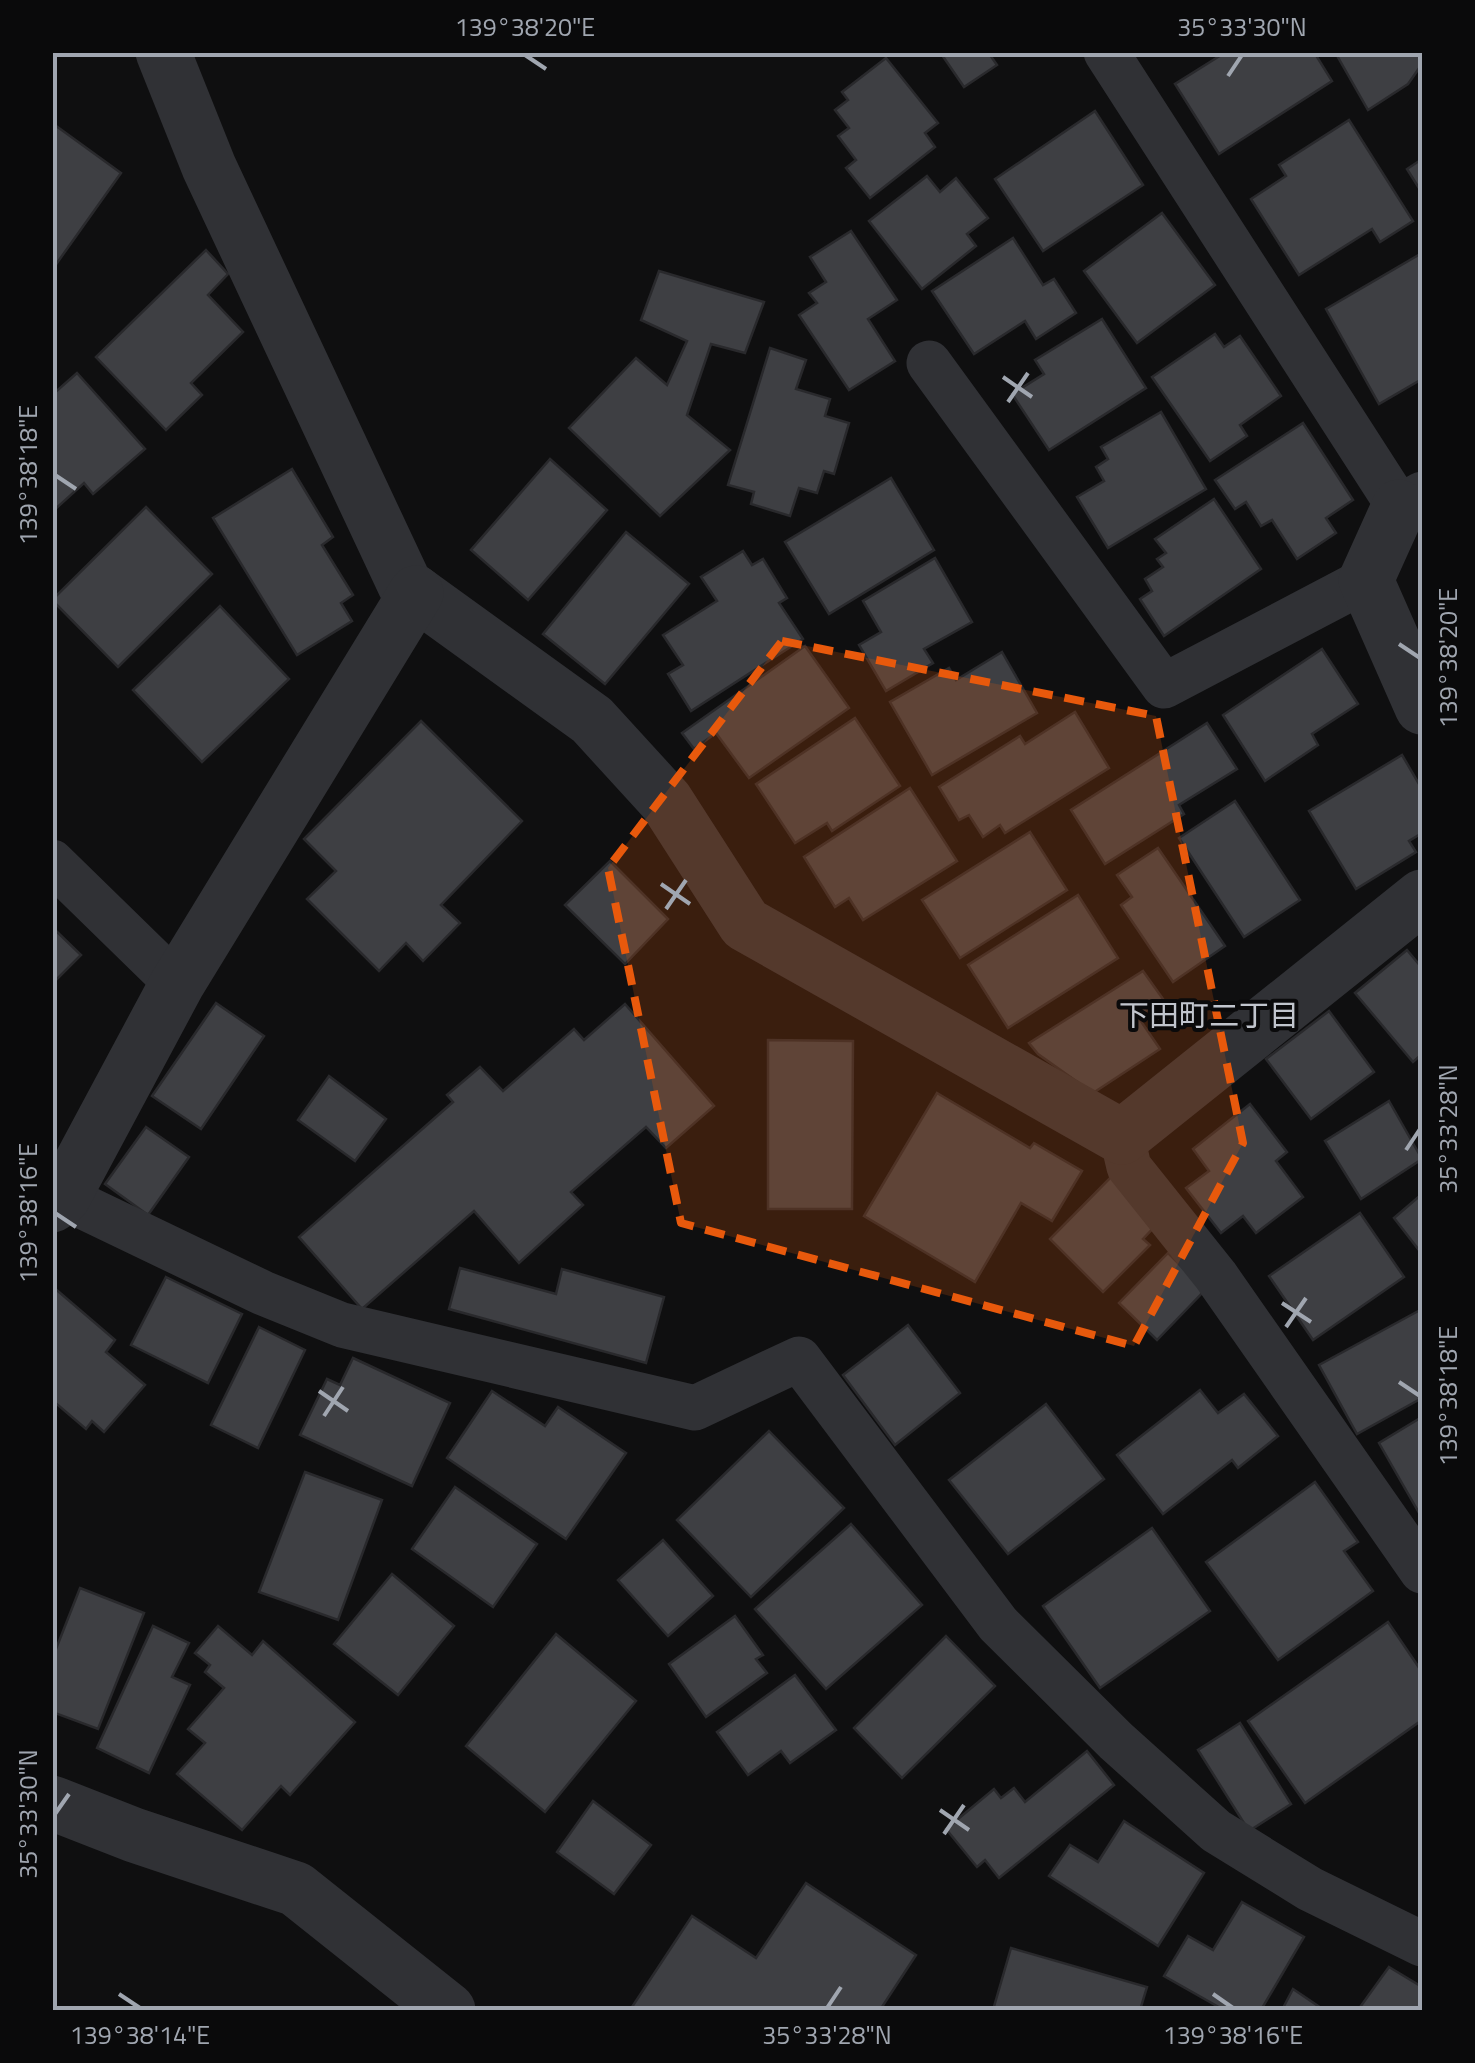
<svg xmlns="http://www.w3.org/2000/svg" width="1475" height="2063" font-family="'Titillium Web','Noto Sans JP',sans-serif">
<rect width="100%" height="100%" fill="#0f0f10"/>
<g fill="#3e3f43" stroke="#29292c" stroke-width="2.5">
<path d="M940,52H994L990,55L997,65L964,87Z"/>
<path d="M1226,52H1314L1332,81L1219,154L1175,84Z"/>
<path d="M1335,52H1422V64L1408,84L1368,110Z"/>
<path d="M886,58L938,123L925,133L935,147L870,198L846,168L856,160L838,136L849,128L835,110L848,100L842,92Z"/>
<path d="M1095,111L1143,185L1043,251L995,179Z"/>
<path d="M1349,120L1413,221L1380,242L1372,229L1299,275L1251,199L1286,176L1279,165Z"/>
<path d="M52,123L121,173L52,270Z"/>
<path d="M1422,159V193L1407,169Z"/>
<path d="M927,176L940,192L956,178L988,218L967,234L976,246L922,289L869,221Z"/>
<path d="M1162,213L1215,285L1137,343L1084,271Z"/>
<path d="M851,231L897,300L868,319L895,361L849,390L799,315L817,303L809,293L826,282L810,257Z"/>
<path d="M1013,238L1043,285L1054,279L1076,313L1036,339L1025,321L974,354L932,291Z"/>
<path d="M206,250L228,274L208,295L243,332L191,383L202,395L166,430L96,357Z"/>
<path d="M1422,253V379L1379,404L1326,309Z"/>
<path d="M659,271L764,302L745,353L711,344L687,415L730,450L660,516L569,428L636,358L667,385L687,341L641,320Z"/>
<path d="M1102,319L1146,388L1049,450L1012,394L1044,374L1035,360Z"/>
<path d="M1215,334L1224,347L1240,336L1281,396L1240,425L1247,436L1210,461L1152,377Z"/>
<path d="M770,348L806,360L796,389L830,399L825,416L849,423L834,474L824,471L817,493L799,488L790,516L751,504L754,492L728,485Z"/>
<path d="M77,373L145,449L93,494L84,483L52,512V395Z"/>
<path d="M1161,412L1206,489L1108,548L1077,497L1104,481L1096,467L1108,459L1101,447Z"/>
<path d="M1303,423L1353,500L1326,518L1336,533L1297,559L1272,520L1261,526L1246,502L1235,509L1215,480Z"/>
<path d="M550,459L607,510L528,600L471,550Z"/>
<path d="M292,469L333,537L322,545L353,595L341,603L352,621L297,655L213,518Z"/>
<path d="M891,478L934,550L829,614L785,542Z"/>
<path d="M1214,499L1261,569L1164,636L1140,599L1152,591L1145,579L1163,567L1157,559L1166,553L1155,539Z"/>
<path d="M146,507L212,574L118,667L52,600Z"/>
<path d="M626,532L689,584L605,684L543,634Z"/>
<path d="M743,551L752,565L763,559L787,598L779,603L803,639L691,711L668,674L683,665L663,635L717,601L701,577Z"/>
<path d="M935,558L972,622L924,649L933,663L886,691L859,645L881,632L863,601Z"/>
<path d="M220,606L289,679L202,762L133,690Z"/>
<path d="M805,646L849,708L749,778L716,733L694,749L682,733Z"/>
<path d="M1322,649L1358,704L1312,734L1318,745L1265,781L1223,715Z"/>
<path d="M1002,652L1037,713L932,775L890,702L949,668L956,680Z"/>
<path d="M1075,712L1109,768L1005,833L1000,825L983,837L969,815L959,820L939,787L1020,736L1025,744Z"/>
<path d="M855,718L900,786L832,831L827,823L795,843L756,784Z"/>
<path d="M421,721L522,821L441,905L460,923L423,961L406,943L379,971L307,899L336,871L304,839Z"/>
<path d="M1207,723L1237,769L1179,805L1184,814L1105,864L1071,810Z"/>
<path d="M1402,755L1422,789V833L1409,841L1416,852L1356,889L1309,811Z"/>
<path d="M910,788L957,861L863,920L849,898L835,907L804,857Z"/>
<path d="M1235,801L1300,900L1244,937L1179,838Z"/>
<path d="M1030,832L1067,890L960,958L922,900Z"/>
<path d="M1158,848L1225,946L1173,982L1121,905L1132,897L1117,875Z"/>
<path d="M610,861L668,919L625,964L565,905Z"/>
<path d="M1078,895L1118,958L1008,1028L968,965Z"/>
<path d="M52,927L81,955L52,984Z"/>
<path d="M1407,950L1422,968V1054L1413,1062L1355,993Z"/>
<path d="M1143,971L1163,999L1138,1017L1160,1049L1093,1093L1038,1054L1029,1043Z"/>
<path d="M216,1003L264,1036L201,1129L152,1096Z"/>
<path d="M625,1004L714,1106L666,1148L646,1127L571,1192L583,1205L519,1263L474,1211L362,1309L299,1237L453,1102L447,1095L480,1067L503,1091L574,1029L584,1040Z"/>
<path d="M1329,1011L1374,1072L1311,1119L1266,1059Z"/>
<path d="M768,1040L853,1041L852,1209H768Z"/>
<path d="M329,1076L386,1119L355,1161L298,1120Z"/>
<path d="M937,1093L1030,1148L1034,1143L1082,1171L1052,1221L1021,1203L975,1282L864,1216Z"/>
<path d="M1389,1101L1422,1159L1361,1199L1325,1141Z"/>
<path d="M1250,1104L1287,1152L1276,1161L1303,1197L1256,1233L1243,1216L1221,1233L1186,1188L1209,1171L1193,1149Z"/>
<path d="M146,1127L189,1157L148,1215L105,1184Z"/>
<path d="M1112,1176L1159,1222L1143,1239L1150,1245L1103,1292L1050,1239Z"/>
<path d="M1422,1194V1254L1394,1218Z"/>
<path d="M1360,1213L1404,1277L1313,1340L1269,1276Z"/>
<path d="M1168,1253L1205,1290L1157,1340L1119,1303Z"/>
<path d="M460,1268L556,1294L562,1269L664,1297L646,1363L449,1309Z"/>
<path d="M166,1277L242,1314L208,1383L131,1345Z"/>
<path d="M52,1286L115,1340L106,1352L145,1385L104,1432L92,1421L86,1429L52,1400Z"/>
<path d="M1422,1309V1398L1357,1434L1319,1365Z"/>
<path d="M908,1325L960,1393L895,1445L843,1375Z"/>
<path d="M259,1327L305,1350L258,1448L211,1425Z"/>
<path d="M353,1358L450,1403L412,1486L300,1435L327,1379L340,1385Z"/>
<path d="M1200,1390L1218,1413L1244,1394L1278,1436L1238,1468L1232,1460L1163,1514L1117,1455Z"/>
<path d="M492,1391L545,1426L558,1407L626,1453L566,1539L447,1458Z"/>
<path d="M1046,1404L1104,1479L1008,1554L949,1480Z"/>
<path d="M1422,1417V1518L1379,1443Z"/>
<path d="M769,1431L844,1508L751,1597L677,1520Z"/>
<path d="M305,1472L382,1500L338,1620L259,1592Z"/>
<path d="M1315,1482L1358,1542L1344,1551L1373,1591L1278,1660L1206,1562Z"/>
<path d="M455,1487L537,1544L493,1607L412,1549Z"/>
<path d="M851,1524L922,1605L826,1689L755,1609Z"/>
<path d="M1152,1528L1210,1611L1100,1688L1043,1606Z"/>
<path d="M663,1540L713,1596L668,1636L618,1580Z"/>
<path d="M392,1574L454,1626L398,1695L334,1644Z"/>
<path d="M80,1588L144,1613L98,1729L52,1712V1659Z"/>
<path d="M735,1616L763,1655L756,1659L767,1673L706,1717L669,1664Z"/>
<path d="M1388,1622L1422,1672V1720L1305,1803L1248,1721Z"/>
<path d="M153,1626L189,1643L172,1677L190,1685L149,1773L97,1748Z"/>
<path d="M218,1626L252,1655L263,1641L355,1722L290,1795L281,1786L242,1830L177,1774L205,1743L188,1729L224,1688L205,1672L210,1665L195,1653Z"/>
<path d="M556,1634L636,1701L545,1812L466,1746Z"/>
<path d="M946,1636L995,1686L902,1778L854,1728Z"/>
<path d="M795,1675L836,1730L790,1763L781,1751L748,1775L717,1732Z"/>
<path d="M1240,1723L1291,1804L1249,1831L1198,1750Z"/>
<path d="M1087,1751L1114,1785L999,1878L985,1860L977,1867L946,1829L994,1789L1001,1798L1014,1788L1025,1802Z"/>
<path d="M593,1801L651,1845L614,1894L557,1852Z"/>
<path d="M1124,1821L1204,1873L1158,1946L1049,1876L1070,1845L1098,1862Z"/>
<path d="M806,1883L916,1955L880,2010H630L692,1916L756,1958Z"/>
<path d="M1242,1902L1304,1937L1261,2010H1224L1164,1976L1188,1936L1213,1950Z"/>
<path d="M1011,1948L1147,1987L1140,2010H993Z"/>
<path d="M1389,1967L1422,1987V2010H1358Z"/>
<path d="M1293,1989L1321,2008L1320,2010H1282Z"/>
</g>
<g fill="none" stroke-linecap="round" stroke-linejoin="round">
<g stroke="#303135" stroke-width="45">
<path d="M1106,52L1399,507L1422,494"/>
<path d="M929,363L1164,686L1366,580"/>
<path d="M52,862L177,984"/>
<path d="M1122,1137L1129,1167L1216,1276L1422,1571"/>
<path d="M63,1197L263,1293L342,1325L695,1408L799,1359L998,1624L1116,1741L1216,1831L1310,1889L1422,1944"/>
</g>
<g stroke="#303135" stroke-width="55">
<path d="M163,52L209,167L405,585L592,720L666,801L745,924L1122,1137L1422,897"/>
<path d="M1399,507L1366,580L1422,707"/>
<path d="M52,1205L63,1197L177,984L416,593"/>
<path d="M52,1803L134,1835L296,1889L448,2010"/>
</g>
</g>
<path fill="#e8590c" fill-opacity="0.2" stroke="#e8590c" stroke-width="8" stroke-dasharray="20 12" stroke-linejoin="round" d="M782,641L1156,716L1243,1143L1134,1346L681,1223L608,868Z"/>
<path fill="none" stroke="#a0a6b0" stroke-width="4" d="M525,55L546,69M1228,76L1242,55M1003,377L1032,397M1008,402L1028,373M55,475L76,489M1399,644L1420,658M661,884L690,904M666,909L686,880M1406,1150L1420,1129M55,1213L76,1227M1282,1303L1311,1322M1286,1327L1306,1298M1399,1382L1420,1396M319,1391L348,1411M324,1416L343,1387M940,1810L969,1830M55,1814L69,1794M944,1834L964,1805M119,1994L140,2008M1213,1994L1233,2008M827,2008L841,1987"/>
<g text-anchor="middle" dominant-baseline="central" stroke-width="8" stroke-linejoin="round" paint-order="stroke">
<g font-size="30" fill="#c1c5cd" stroke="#0a0a0b">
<text x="1209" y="1015">下田町二丁目</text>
</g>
</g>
<rect width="1475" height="2063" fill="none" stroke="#0a0a0b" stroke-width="110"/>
<rect x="55" y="55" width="1365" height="1953" fill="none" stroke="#a0a6b0" stroke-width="4"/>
<g font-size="25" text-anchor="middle" fill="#a0a6b0">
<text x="525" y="36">139°38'20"E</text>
<text x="1242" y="36">35°33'30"N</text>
<text transform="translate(28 475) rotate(-90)" y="9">139°38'18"E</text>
<text transform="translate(1448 658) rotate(-90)" y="9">139°38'20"E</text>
<text transform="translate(1448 1129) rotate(-90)" y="9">35°33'28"N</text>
<text transform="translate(28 1213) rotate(-90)" y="9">139°38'16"E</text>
<text transform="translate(1448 1396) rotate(-90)" y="9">139°38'18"E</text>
<text transform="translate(28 1814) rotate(-90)" y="9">35°33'30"N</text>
<text x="140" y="2044">139°38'14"E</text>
<text x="827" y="2044">35°33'28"N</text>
<text x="1233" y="2044">139°38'16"E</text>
</g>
</svg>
